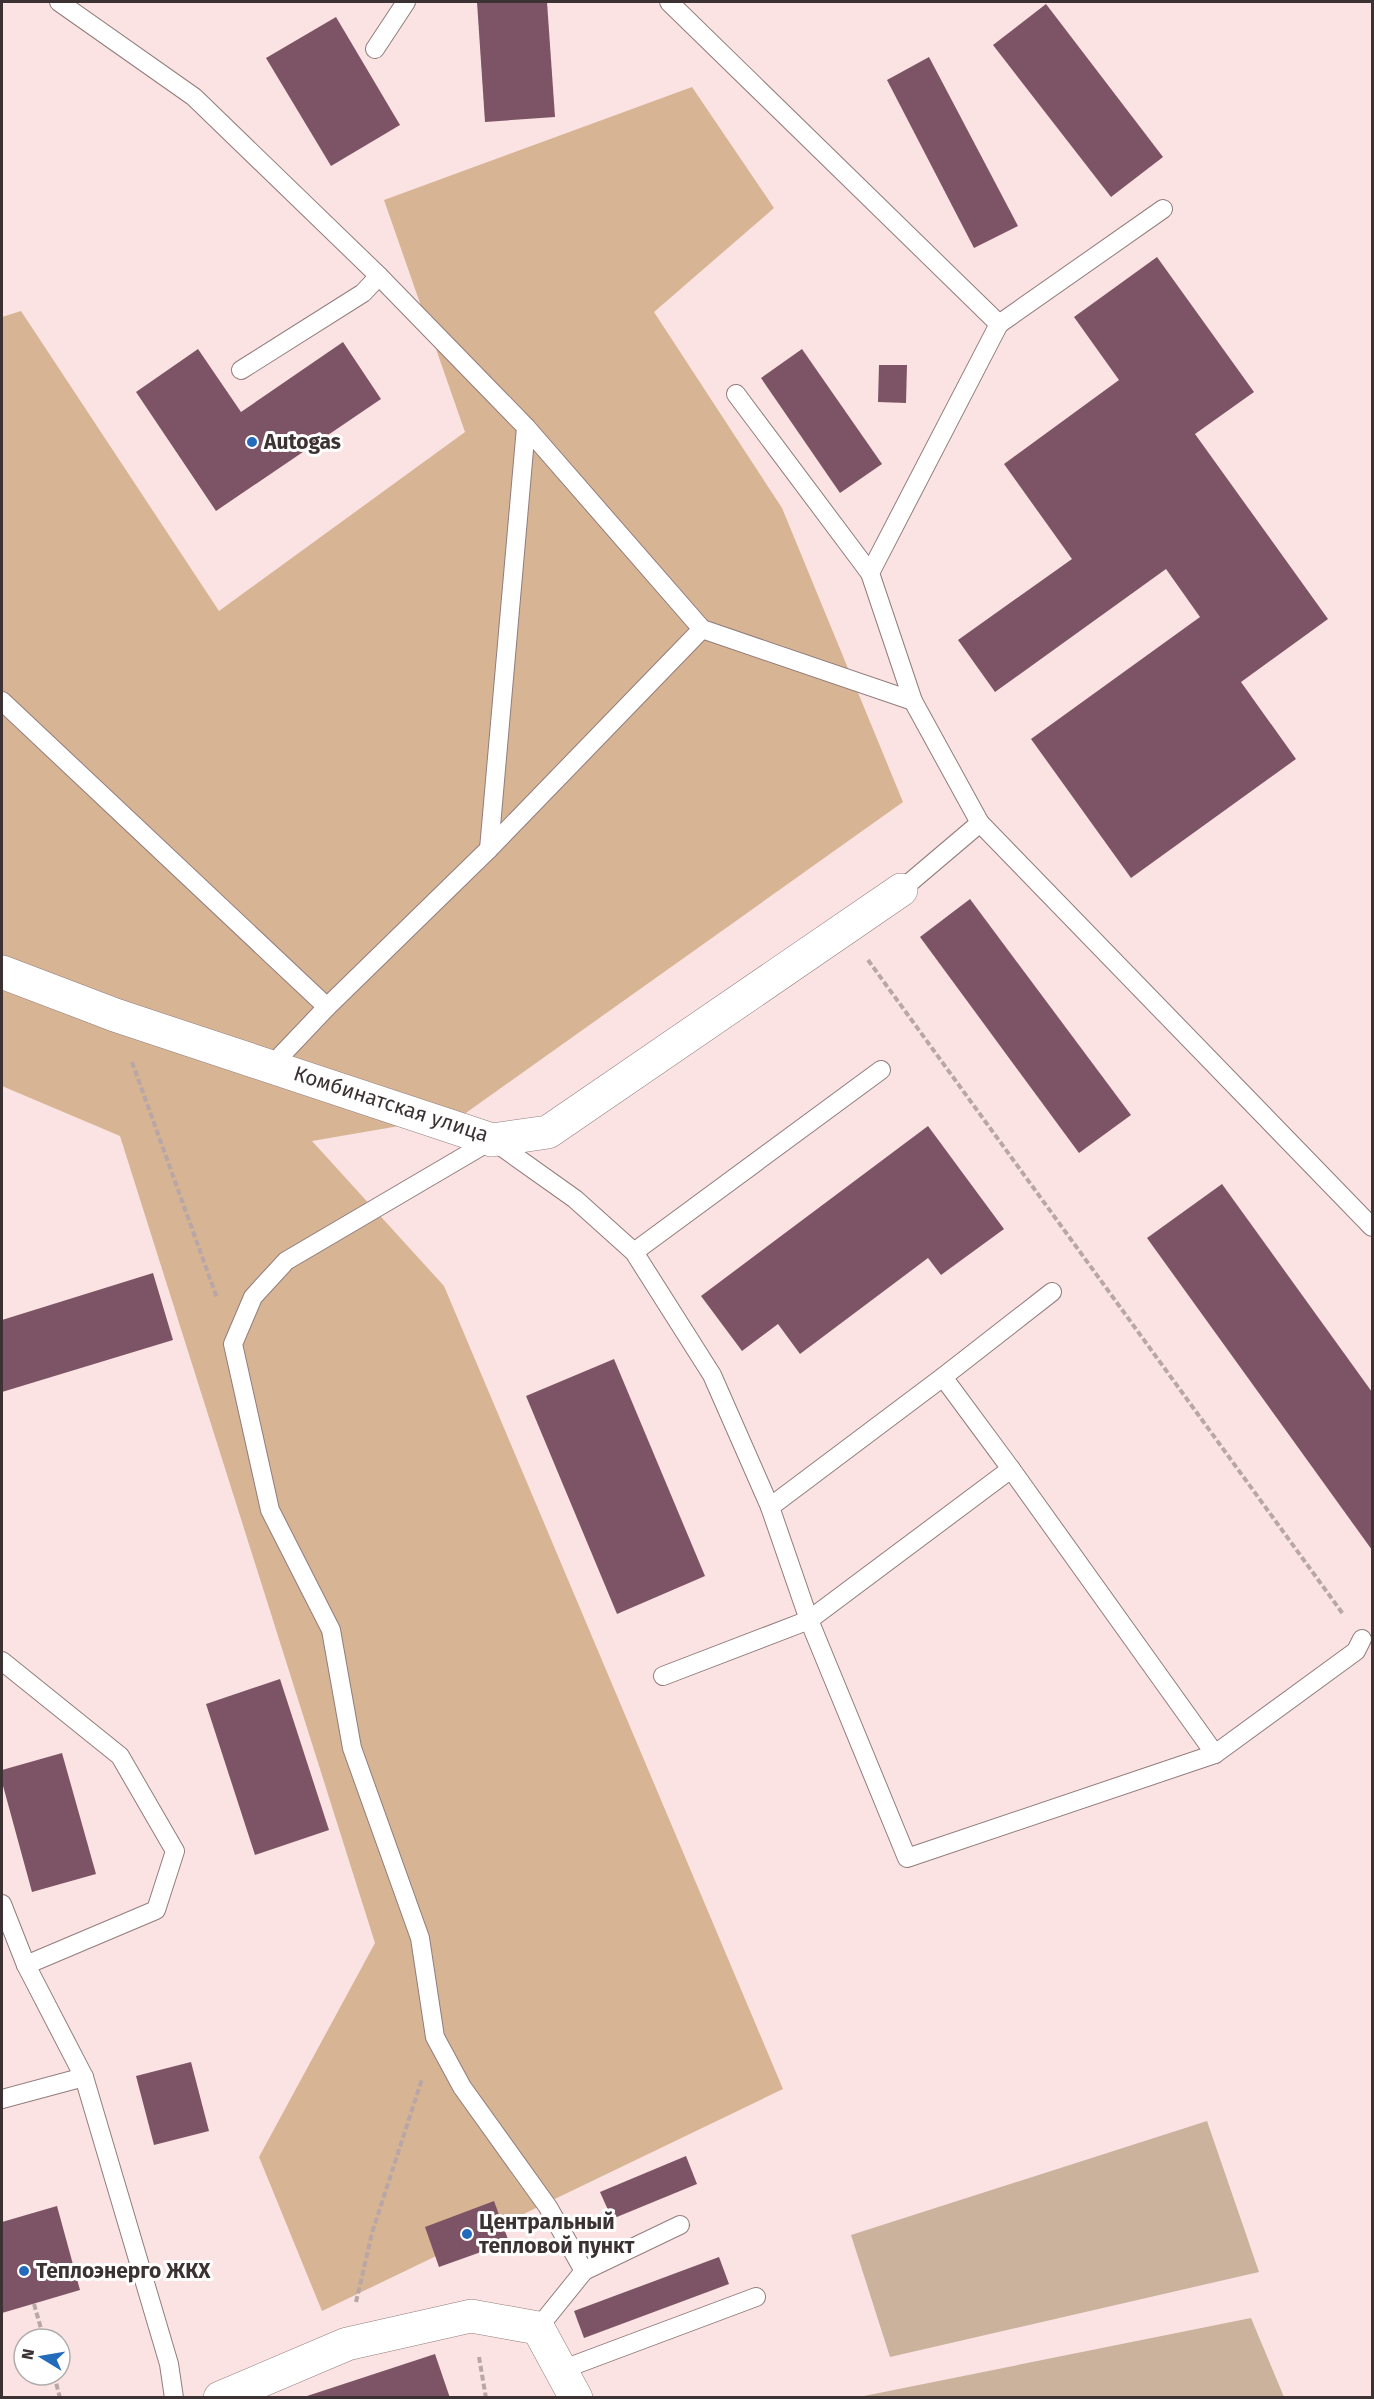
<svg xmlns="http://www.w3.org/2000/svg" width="1374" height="2399" font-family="'Fira Sans',sans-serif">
<rect width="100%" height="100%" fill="#fbe3e3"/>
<g fill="#cab29c">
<path d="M1207,2121L1259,2272L890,2357L851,2235Z"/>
<path d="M1251,2318L1284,2397H859Z"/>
</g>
<path fill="#d7b493" d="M692,87L774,208L654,312L782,508L903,802L463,1115L312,1141L444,1286L783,2089L322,2311L259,2157L375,1943L120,1136L2,1086V317L21,311L219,611L465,432L384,200Z"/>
<g fill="#7d5465">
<path d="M477,2H547L555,117L485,122Z"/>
<path d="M1046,4L1163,157L1111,197L993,45Z"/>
<path d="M336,17L400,125L331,166L266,58Z"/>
<path d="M929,57L1018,226L974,248L887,80Z"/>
<path d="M1157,257L1254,392L1195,434L1328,619L1241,682L1296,759L1131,878L1031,739L1200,617L1166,569L995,692L958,640L1072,559L1004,464L1119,380L1074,317Z"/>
<path d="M343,342L381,399L216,511L136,392L198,349L241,412Z"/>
<path d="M802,349L882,464L840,493L761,378Z"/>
<path d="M879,365H907L906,403L878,402Z"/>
<path d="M970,899L1131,1115L1079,1153L920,937Z"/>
<path d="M928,1126L1004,1229L941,1275L928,1258L800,1354L778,1324L742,1351L701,1296Z"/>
<path d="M1222,1184L1372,1392V1550L1147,1238Z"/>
<path d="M153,1273L173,1340L2,1392V1320Z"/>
<path d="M614,1359L705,1576L617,1614L526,1396Z"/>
<path d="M280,1679L329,1830L255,1855L206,1704Z"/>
<path d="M62,1753L96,1874L32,1892L2,1782V1770Z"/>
<path d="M191,2062L209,2131L154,2145L136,2076Z"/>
<path d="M686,2156L697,2184L612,2219L600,2192Z"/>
<path d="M494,2201L509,2242L439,2267L425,2227Z"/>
<path d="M57,2206L80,2290L2,2313V2222Z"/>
<path d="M719,2257L729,2284L584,2338L574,2311Z"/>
<path d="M435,2354L450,2398H304V2397Z"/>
</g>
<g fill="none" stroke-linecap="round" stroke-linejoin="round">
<g stroke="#927c7c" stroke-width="20">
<g id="service">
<path d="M59,2L194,97L379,276L526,427L702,629L913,701"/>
<path d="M669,2L999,324L870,573L913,701L980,823"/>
<path d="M375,49L406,2"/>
<path d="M999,324L1163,209"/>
<path d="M241,370L363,293L379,276"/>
<path d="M736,394L870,573"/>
<path d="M2,701L327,1007"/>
<path d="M489,849L526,427"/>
<path d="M901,890L980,823L1372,1227"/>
<path d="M272,1065L327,1007L489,849L702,629"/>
<path d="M634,1252L881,1070"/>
<path d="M1011,1469L1215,1754"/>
<path d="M770,1507L809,1620L907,1858L1215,1754L1356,1651L1362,1639"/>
<path d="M2,1661L120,1756L175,1851L156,1910L26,1965"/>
<path d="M663,1676L809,1620L1011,1469L943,1377"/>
<path d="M2,1904L26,1965L84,2077L169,2364L174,2398"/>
<path d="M2,2099L84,2077"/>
<path d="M584,2271L680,2225"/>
<path d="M538,2328L584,2271L548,2207L462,2087L435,2037L420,1938L352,1748L331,1630L270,1510L233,1344L253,1297L286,1261L492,1140L575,1199L634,1252L712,1375L770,1507L943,1377L1052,1292"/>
<path d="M561,2370L756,2297"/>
</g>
</g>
<g stroke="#927c7c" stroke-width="34">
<g id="minor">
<path d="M2,972L115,1015L492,1140L548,1132L901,890"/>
<path d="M220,2398L347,2344L471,2316L538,2328L576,2398"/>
</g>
</g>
<g stroke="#b9a6a6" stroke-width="4" stroke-dasharray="6 3" stroke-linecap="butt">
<path d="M868,960L1343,1614"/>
<path d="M132,1062L217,1298"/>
<path d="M356,2302L372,2233L422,2079"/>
<path d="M34,2304L44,2339"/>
<path d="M479,2357L486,2398"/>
<path d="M54,2375L60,2398"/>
</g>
<use href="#service" stroke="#fff" stroke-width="18"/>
<use href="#minor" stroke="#fff" stroke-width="33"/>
</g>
<g fill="#246bbb" stroke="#fff" stroke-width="2">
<circle cx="252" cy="442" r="6"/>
<circle cx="467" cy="2234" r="6"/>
<circle cx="24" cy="2271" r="6"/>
</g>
<g text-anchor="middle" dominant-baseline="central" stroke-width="6" stroke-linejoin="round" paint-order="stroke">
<g font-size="21" font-weight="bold" fill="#3c3233" stroke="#fff" text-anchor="start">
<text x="264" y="442">Autogas</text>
<text x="479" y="2222">Центральный<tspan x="479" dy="24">тепловой пункт</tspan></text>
<text x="36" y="2271">Теплоэнерго ЖКХ</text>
</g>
<g font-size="21" fill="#3c3233" stroke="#fff">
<text transform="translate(391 1104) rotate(18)">Комбинатская улица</text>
</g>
</g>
<rect width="1374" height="2399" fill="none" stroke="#3c3233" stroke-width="6"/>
<g transform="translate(42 2357) rotate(281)"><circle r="28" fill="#ffffff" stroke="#b1adad" stroke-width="1.5"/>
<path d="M0-4.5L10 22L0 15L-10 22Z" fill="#246bbb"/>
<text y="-9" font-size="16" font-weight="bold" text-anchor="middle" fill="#3c3233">N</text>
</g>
</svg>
